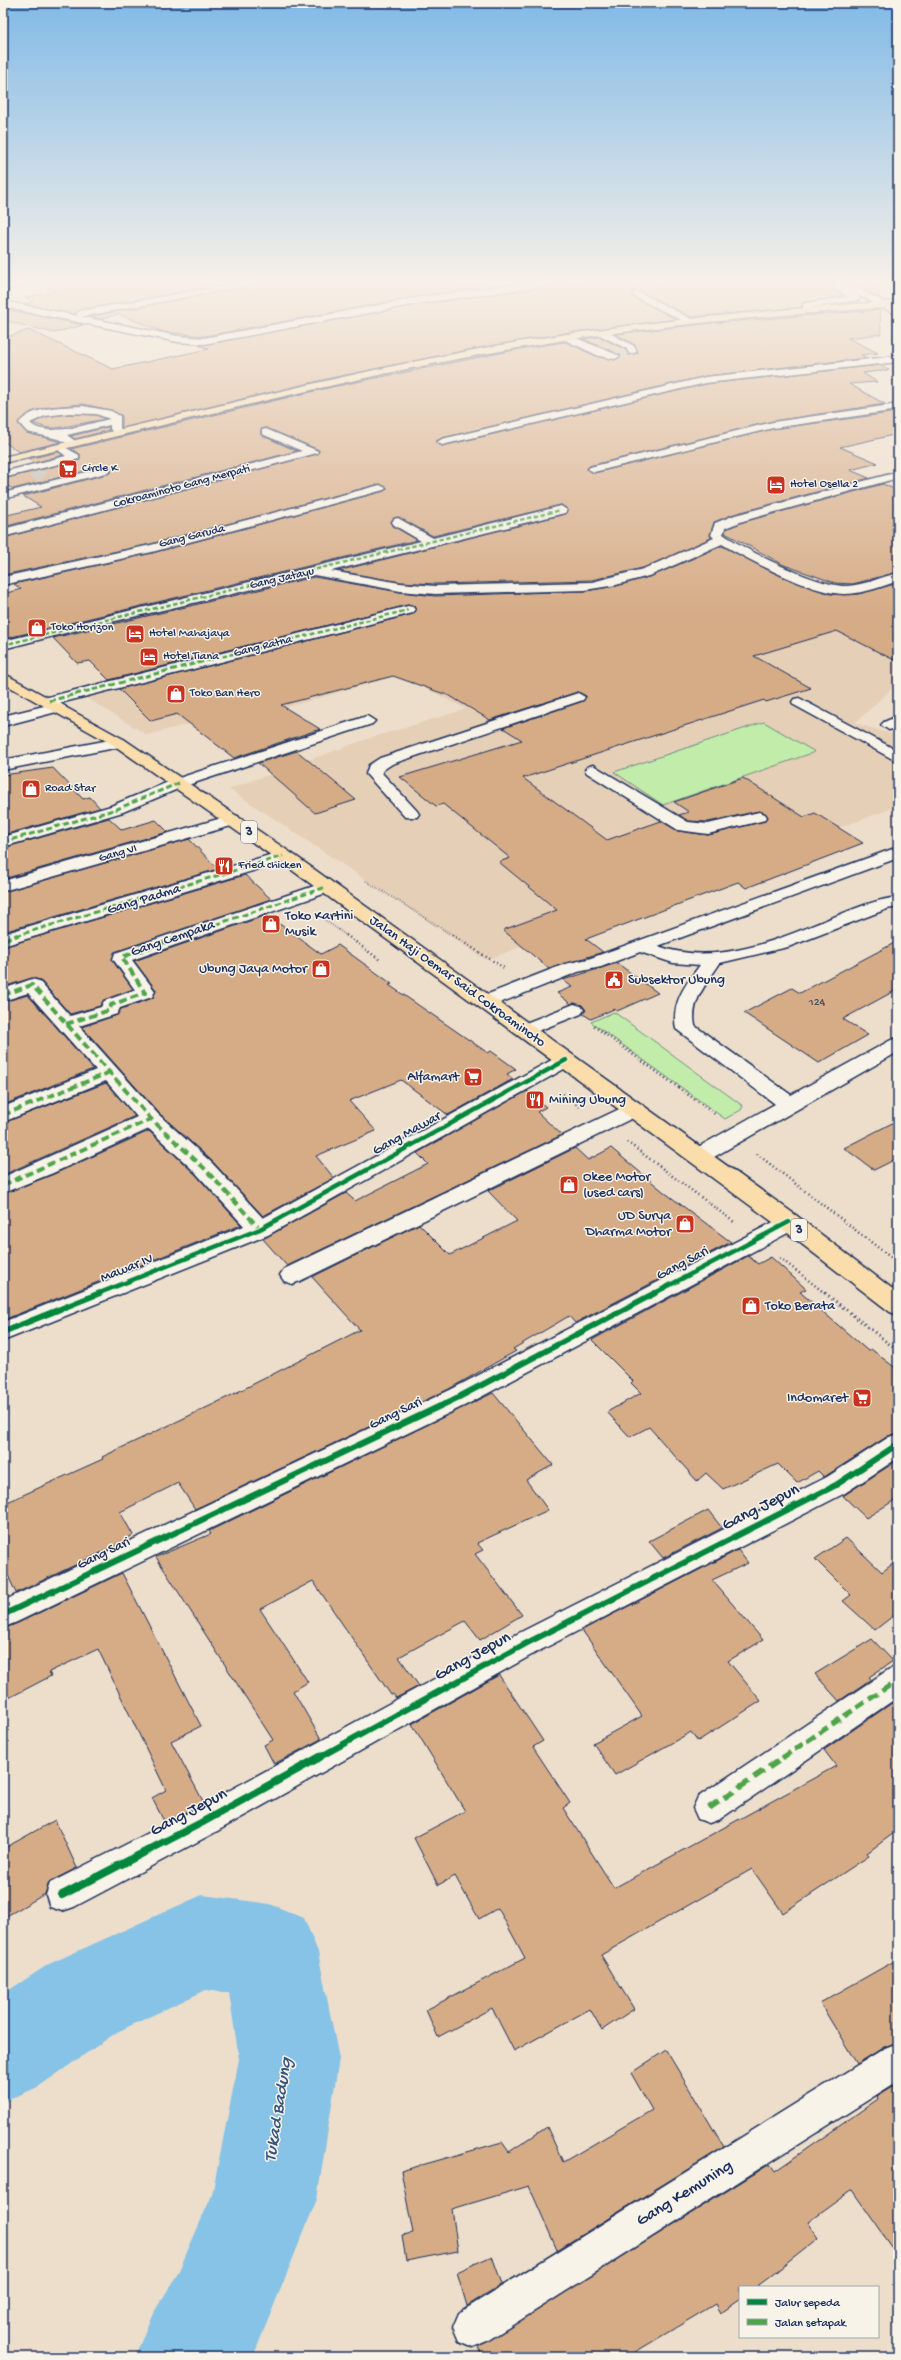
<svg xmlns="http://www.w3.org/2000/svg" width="901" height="2360" font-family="'Gochi Hand',sans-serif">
<rect width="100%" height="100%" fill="#eddecb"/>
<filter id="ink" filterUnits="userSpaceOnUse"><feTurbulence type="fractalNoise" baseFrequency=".025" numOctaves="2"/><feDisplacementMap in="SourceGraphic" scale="8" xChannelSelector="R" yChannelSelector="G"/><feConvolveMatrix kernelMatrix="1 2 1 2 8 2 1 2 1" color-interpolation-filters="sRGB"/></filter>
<g filter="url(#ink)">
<path fill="#e6cfb7" d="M898,597V683L855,723L898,736V806L486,960L229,789L364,740L466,709L399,675L249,718L243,710L147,735L83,696L200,665L433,608Z"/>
<g fill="#c1eca9" stroke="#6e8e84">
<path d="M764,722L815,752L663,805L614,772Z"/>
<path d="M614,1012L739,1103L743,1106L741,1110L725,1119L591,1022Z"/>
</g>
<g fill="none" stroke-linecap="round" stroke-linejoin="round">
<path fill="#86c3e6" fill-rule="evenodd" d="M202,1895L270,1904L304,1918L318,1952L339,2059L317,2199L253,2357H135L151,2317L177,2275L212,2195L239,2059L229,1993L206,1990L117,2032L38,2087L3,2102V1994L49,1964Z"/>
</g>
<g fill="#d6ac87" stroke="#1b2f5e">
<path d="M38,283H231L80,310L75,314L24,304L33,302L25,297L56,292Z"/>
<path d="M262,283H512L422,296L204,336L164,332L118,314L101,319L89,317Z"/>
<path d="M549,283H834V290L844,296L806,302L802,303V307L691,317L640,291L633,290L632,297L676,319L565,333L463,351L331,378L122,428V416L111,410L83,404L48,407L31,412L18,423L27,433L61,442L19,452L3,441V338L29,330L113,369L209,349L198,345L422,304L544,287Z"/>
<path d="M851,283H879V298Z"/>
<path d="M3,309L83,325L54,333L3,320Z"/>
<path d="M880,310L881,334L848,338L878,353L861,355L866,358L706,376L442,438L436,441L442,446L706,384L880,365L889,370L863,373L877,382L849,384L885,404L773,421L589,466L587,469L594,473L773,429L898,412V434L840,447L878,463L850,470L869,478L734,514L714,522L710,535L711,538L643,568L592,580L435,584L400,582L338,571L565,514L568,510L561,505L433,536L398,517L391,521L393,526L417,540L3,639V594L21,589L14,584L152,553L384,491L387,488L380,484L151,544L3,575V538L317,454L319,450L266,428L261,429V435L297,451L3,527V516L41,507L23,496L111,473V467L106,466L13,489L3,483V479L80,460V454L71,449L332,387L530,347L565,342L598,357L615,360L621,355L583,339L600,337L626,350L629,355L638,353L635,345L616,334L713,323Z"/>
<path d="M69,414L96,415L105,419L57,428H47L33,423L45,417Z"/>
<path d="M108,427L109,430L75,439L71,436Z"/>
<path d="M58,452L63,455L34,463L28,459Z"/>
<path d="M883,484L898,491V572L853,584L835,583L784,565L725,533L726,529L743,522Z"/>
<path d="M722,546L781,576L830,594H858L898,583V662L837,631L754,656L811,688L766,702L764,700L523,778L607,840L661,821L678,831L708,835L765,821L768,816L759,811L708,822L688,821L679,815L689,812L674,802L743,778L804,817L815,813L863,843L746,888L738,882L586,939L603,952L549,969L503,930L557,910L499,862L510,858L443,804L436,806L400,777L522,740L503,728L583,701L586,696L578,692L490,720L450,696L393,676L281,705L320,729L234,758L177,714L151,721L119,689L413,614L416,611L414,606L408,605L109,680L90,661L77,663L53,638L314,577L400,592L435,596L585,591L616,586L652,576Z"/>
<path d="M297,751L356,800L315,813L258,763Z"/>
<path d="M53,768L83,799L90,797L100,808L3,835V775Z"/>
<path d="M109,818L122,830L156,820L168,832L3,879V848Z"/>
<path d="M189,839L218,869L3,932V892Z"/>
<path d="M245,875L271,899L115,952L112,960L133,989L104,1000L100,1006L70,1014L40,980L32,978L3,987V947Z"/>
<path d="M267,915L321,954L338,945L392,984L389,985L488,1053L491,1051L516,1069L507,1074L513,1079L448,1115L401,1080L349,1101L376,1131L316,1156L334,1178L263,1216L213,1162L159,1113L82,1027L117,1015L121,1009L153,998L156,990L134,961Z"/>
<path d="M898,941V989L843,1019L868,1035L819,1063L744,1013L792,988L800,993Z"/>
<path d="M617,963L658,993L617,1011L614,1009L591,1019L583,1014L586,1010L582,1005L571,1004L557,993L572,987L563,980Z"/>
<path d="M28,995L93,1069L3,1105V1002Z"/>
<path d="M106,1083L135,1116L3,1175V1123Z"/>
<path d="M527,1091L546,1107L537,1112L562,1135L287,1266L263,1239L346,1193L355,1201L428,1164L417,1153Z"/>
<path d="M898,1120V1158L874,1170L844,1148Z"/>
<path d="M149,1131L195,1174L241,1225L3,1320V1194L54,1174Z"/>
<path d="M575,1148L588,1160L611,1148L664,1192L731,1242L575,1323L569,1316L513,1349L516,1351L449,1389L195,1509L178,1483L120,1512L133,1535L109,1549L16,1593L3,1565V1504L103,1459L102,1457L214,1404L360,1330L312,1277L419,1224L450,1255L517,1221L488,1191Z"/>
<path d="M748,1256L758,1264L771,1257L806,1289L800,1292L868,1351L871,1349L898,1370V1433L888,1436L824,1477L818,1471L797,1483L778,1464L723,1489L706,1473L697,1481L649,1427L630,1437L607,1412L641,1393L631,1383L633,1381L592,1340Z"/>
<path d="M493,1393L553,1465L526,1480L548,1510L477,1543L483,1550L475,1554L522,1615L480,1640L465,1621L399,1657L419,1686L396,1698L393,1694L391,1695L313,1581L260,1609L308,1682L293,1691L321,1739L274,1764L264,1745L273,1740L156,1557L211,1534L209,1531Z"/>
<path d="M898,1460V1498L866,1518L843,1496Z"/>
<path d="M708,1510L722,1528L663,1558L649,1541Z"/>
<path d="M846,1538L882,1572L898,1560V1612L875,1630L843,1601L851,1595L815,1559Z"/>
<path d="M738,1550L748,1563L712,1580L763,1640L728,1661L761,1701L698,1741L691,1732L615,1775L593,1743L642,1716L582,1630Z"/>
<path d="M122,1573L201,1726L171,1741L204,1803L165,1823L152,1798L166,1790L98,1649L49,1672L51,1676L3,1701V1626L8,1627L18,1623Z"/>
<path d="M872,1639L893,1661L869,1677L871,1679L839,1701L815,1674Z"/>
<path d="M499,1675L543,1741L533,1747L570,1803L563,1808L614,1888L836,1766L824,1750L892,1703L898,1710V1830L867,1853L869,1856L783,1913L752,1869L601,1955L634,2009L602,2030L590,2009L514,2051L492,2008L438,2037L426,2010L525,1958L498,1908L479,1919L455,1876L438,1885L414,1838L465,1811L412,1724Z"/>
<path d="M55,1820L77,1868L49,1882L45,1894L3,1918V1849Z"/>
<path d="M898,1959V2042L884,2047L857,2064L820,2003Z"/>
<path d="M666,2050L724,2147L557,2250L529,2186L452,2209L458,2251L406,2261L402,2235L413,2233L401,2171L502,2142L509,2152L547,2127L563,2162L652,2110L631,2073Z"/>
<path d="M898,2083V2256L852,2190L808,2222L819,2238L767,2279L756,2287H740V2299L720,2313L715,2304L627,2357H482L479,2346L770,2164L775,2171L878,2099L877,2096Z"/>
<path d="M492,2256L502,2284L467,2306L457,2272Z"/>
</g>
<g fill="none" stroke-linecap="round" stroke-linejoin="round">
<path stroke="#c3bbb5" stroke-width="10" stroke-dasharray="10 5" stroke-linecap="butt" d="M615,356L632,352"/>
<path stroke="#c3bbb5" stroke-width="12" stroke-dasharray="12 6" stroke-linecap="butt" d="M33,472L51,481"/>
<g stroke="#1b2f5e" stroke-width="3">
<g id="minor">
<path d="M16,283H36L3,291V285Z"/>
<path d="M241,283H261L80,317L76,314L80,311Z"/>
<path d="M524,283H548L544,286L422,303L204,344L178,342L3,307V301L178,336L204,338L422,297Z"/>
<path d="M835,283H847L898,309V315L856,294L860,298L859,300L813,307L816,311L815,313H809L803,308V304L806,303L848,297L835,289Z"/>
<path d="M633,292H639L695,321L688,323L633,296Z"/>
<path d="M598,330H604L634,346L637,352L629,354L627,349L598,334Z"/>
<path d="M566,334L620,356L615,359L599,356L563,339L561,337Z"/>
<path d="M898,356V362L706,383L442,445L437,442L442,439L706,377Z"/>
<path d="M898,404V410L773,428L594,472L588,469L590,467L773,422Z"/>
<path d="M83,406L111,411L120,416V428L125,433L124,435H116L110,429V425L67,435L78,443L73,446L58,439L27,432L19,423C32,406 64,407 83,406ZM69,413L96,414L110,419C90,423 46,439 30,423L45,416Z"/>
<path d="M266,429L318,451L317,453L3,537V529L302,451L262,434V430Z"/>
<path d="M59,444L79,455V459L3,478V472L66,456L54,447Z"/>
<path d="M106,467L110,468V472L3,499V493Z"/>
<path d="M898,472V478L743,521L725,528L723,534C747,551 819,587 847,586C865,585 881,577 898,573V581C881,587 862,594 844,594C810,593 751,561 722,544L652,575L616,585L585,590L435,594L400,591L314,575L81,629L3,649V641L421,541L394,525L392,522L394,519L398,518L433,538L561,506L567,510L565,513L331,571L400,583L435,586L592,582L643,569L714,538L711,535L715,523L735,515Z"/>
<path d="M380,485L386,488L384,490L152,552L3,585V577L151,545Z"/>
<path d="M408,606L413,607L415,610L413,613L60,703L66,707L64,710L3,726V716L48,705L42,701L44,698Z"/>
<path d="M578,693L585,697L583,700L392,764L383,770L382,773L417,811L419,814L417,817H405L366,774L369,765L380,758Z"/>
<path d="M799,698L898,751V762L794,705L792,702L794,699Z"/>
<path d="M367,716L375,721L372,724L185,786L123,812L3,847V837L111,806L173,780Z"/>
<path d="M898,716V727L889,730L881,725L884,722Z"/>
<path d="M120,738L125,740L128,743L125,746L3,770V760Z"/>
<path d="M593,765L688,822L708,824L759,812L765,814L767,817L765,820L708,834L678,830L587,773L585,770L587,767Z"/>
<path d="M232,815L238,816L240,820L238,824L3,891V881Z"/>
<path d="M898,847V858L658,946C715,967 778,940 831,918C854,909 874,900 898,897V907L887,909L788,947L720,963C707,983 690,1001 695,1026L791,1095L891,1040L898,1038V1052L707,1161L699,1163L691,1161L688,1156L691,1151L775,1104L676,1029C671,1003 685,985 700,965L673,963L640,952L601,967L578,972L492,1006L485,1008L478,1006L475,1002L478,998L565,964L588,959Z"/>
<path d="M283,851L289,852L292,856L289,860L3,946V934Z"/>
<path d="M326,882L332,883L335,887L332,891L132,960L155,991L152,997L120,1008L117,1014L79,1026L158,1114L212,1163L263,1218L559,1056L566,1054L573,1056L576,1060L573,1064L268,1235L3,1341V1322L244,1226L196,1173L149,1129L53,1173L3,1193V1177L137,1117L106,1081L3,1122V1107L96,1070L28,993L3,1001V989L32,979L39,981L70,1016L101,1007L104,1001L135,990L113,959L115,953Z"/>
<path d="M574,1004L581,1006L584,1010L581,1014L525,1036L518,1034L515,1030L518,1026Z"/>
<path d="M634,1102L641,1104L644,1109L641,1114L300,1281L292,1284L284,1281L280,1275L284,1269Z"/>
<path d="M789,1214L797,1216L800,1222L797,1228L468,1404L17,1622L7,1626L3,1624V1601L450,1390Z"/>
<path d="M898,1434V1458L845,1493L537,1652L212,1834L74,1907L62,1911L50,1907L46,1895L50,1883L190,1812L517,1634L827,1477L889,1437Z"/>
<path d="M898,1666V1697L720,1819L709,1823L698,1819L693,1808L698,1797L888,1670Z"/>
<path d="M898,2043V2081L487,2341L473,2347L459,2341L453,2327L459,2313L885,2048Z"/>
</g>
</g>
<g stroke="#1b2f5e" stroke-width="3">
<g id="highway">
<path d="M898,301V307C775,315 651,325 530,346C352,376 178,423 3,463V457C178,417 352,370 530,340C652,320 775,310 898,301Z"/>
<path d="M3,673L125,740L297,857L797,1216L898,1293V1315L890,1312L781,1228L285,865L115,746L3,683Z"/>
</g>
</g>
<g stroke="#1b2f5e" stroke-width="2" stroke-dasharray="0.5 2" stroke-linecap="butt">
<path d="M366,881L454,936"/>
<path d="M318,915L347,936"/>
</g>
<g stroke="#1b2f5e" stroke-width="2.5" stroke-dasharray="1 3" stroke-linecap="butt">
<path d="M346,935L380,960"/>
<path d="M452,935L504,968"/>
<path d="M594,1026L716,1115"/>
<path d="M563,1094L580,1107"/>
<path d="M627,1142L734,1222"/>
<path d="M757,1154L898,1263"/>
<path d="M780,1258L826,1294"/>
</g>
<path stroke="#1b2f5e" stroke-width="3" stroke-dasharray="1 3.5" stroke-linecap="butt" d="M825,1293L898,1351"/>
<use href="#minor" fill="#f7f3e8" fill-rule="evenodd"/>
<use href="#highway" fill="#faddab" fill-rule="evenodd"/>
<g stroke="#4fa44a" stroke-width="2.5" stroke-dasharray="4.5 2.5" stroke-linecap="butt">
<path d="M3,645L561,510"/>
<path d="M209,660L408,610"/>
</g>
<g stroke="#4fa44a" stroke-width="3" stroke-dasharray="6 3" stroke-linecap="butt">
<path d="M49,701L213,659"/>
<path d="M3,842L117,809L179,783"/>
<path d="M15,936L283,856"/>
<path d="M182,936L326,887"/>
</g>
<g stroke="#4fa44a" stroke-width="4" stroke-dasharray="8 4" stroke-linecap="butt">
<path d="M3,940L18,935"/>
<path d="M3,995L32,985L151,1119L204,1168L260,1229"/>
<path d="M66,1024L110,1010L111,1005L145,993L122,957L185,935"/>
<path d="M3,1115L108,1073"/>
<path d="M3,1185L151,1119"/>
</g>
<path stroke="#4fa44a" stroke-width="5" stroke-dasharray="10 5" stroke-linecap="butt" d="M782,1758L898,1680"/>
<path stroke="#4fa44a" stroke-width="6" stroke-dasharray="12 6" stroke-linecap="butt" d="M709,1808L784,1757"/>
<g stroke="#f7f3e8" stroke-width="7">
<g id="cycleway-far2">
<path d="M97,1294L260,1229L566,1060"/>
<path d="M653,1294L789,1222"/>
</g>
</g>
<g stroke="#f7f3e8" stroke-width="8">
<g id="cycleway-far1">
<path d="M3,1332L100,1293"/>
<path d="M7,1613L459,1397L655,1293"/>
<path d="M318,1758L527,1643L836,1485L898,1444"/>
</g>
</g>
<g stroke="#f7f3e8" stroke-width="10">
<path id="cycleway" d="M62,1895L201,1823L320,1757"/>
</g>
<use href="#cycleway-far2" stroke="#00873e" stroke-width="4.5"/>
<use href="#cycleway-far1" stroke="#00873e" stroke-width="6"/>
<use href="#cycleway" stroke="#00873e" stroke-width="8"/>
</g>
</g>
<linearGradient id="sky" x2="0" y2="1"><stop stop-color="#81bae7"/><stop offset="0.46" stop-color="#f7f0e8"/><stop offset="1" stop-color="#f7f0e8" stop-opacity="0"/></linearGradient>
<rect width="901" height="614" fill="url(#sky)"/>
<defs>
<g id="supermarket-square" transform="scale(1)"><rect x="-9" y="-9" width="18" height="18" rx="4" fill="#c8321e" stroke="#f7f3e8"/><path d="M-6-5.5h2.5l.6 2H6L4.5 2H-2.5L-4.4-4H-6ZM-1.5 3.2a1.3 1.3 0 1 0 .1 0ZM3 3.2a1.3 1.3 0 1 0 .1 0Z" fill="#fff"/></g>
<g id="hotel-square" transform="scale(1)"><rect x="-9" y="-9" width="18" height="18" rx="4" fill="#c8321e" stroke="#f7f3e8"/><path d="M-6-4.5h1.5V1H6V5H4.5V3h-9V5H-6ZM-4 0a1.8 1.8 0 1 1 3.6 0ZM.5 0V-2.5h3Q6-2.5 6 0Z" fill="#fff"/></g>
<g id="shop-square" transform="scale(1)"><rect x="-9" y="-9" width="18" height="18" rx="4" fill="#c8321e" stroke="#f7f3e8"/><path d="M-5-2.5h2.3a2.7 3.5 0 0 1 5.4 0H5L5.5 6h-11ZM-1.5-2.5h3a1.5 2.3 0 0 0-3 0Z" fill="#fff"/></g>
<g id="restaurant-square" transform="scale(1)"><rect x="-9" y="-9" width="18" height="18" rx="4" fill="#c8321e" stroke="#f7f3e8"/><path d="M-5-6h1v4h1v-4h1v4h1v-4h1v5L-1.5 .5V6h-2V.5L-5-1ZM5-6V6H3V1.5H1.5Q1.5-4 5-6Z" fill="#fff"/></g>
<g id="civic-square" transform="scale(1)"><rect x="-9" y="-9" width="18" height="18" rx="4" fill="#c8321e" stroke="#f7f3e8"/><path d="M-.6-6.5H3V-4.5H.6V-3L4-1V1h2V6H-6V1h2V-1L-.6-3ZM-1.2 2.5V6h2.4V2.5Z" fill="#fff"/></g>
</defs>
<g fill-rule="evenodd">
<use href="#supermarket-square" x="68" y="469"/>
<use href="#hotel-square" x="776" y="485"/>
<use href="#shop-square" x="37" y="628"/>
<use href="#hotel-square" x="135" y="634"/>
<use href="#hotel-square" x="149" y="657"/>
<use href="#shop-square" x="176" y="694"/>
<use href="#shop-square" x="31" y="789"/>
<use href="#restaurant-square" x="224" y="866"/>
<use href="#shop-square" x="271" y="924"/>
<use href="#shop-square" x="321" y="969"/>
<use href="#civic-square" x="614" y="980"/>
<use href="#supermarket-square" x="473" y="1077"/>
<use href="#restaurant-square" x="535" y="1100"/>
<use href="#shop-square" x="569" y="1185"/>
<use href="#shop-square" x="685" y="1224"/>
<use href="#shop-square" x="751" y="1306"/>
<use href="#supermarket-square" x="862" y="1398"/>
</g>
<g text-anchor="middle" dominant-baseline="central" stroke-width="3" stroke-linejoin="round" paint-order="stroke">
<g font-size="12" fill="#1b2f5e" stroke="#f7f3e8" text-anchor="start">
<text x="82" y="469">Circle K</text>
<text x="790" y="485">Hotel Osella 2</text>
<text x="51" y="628">Toko Horizon</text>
<text x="149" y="634">Hotel Mahajaya</text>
<text x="163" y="657">Hotel Tiana</text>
<text x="190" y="694">Toko Ban Hero</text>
<text x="45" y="789">Road Star</text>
<text x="238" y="866">Fried chicken</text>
</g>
<g font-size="12" fill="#1b2f5e" stroke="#f7f3e8">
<text transform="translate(182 487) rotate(-15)">Cokroaminoto Gang Merpati</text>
<text transform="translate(192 537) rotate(-14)">Gang Garuda</text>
<text transform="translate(282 579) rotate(-13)">Gang Jatayu</text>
<text transform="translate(263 647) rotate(-14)">Gang Ratna</text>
<text transform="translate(118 854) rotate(-16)">Gang VI</text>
</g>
<g font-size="12" fill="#4a4e68">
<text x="817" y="1003">124</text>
</g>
<g fill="#f7f3e8" stroke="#5d6a87" stroke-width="1">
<rect x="241" y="821" width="16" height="22" rx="3"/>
<rect x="791" y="1219" width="16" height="22" rx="3"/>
</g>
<g font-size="13" font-weight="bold" fill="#1b2f5e">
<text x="249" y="832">3</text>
<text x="799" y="1230">3</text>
</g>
<g font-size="14" fill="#1b2f5e" stroke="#f7f3e8">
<text transform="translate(144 900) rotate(-17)">Gang Padma</text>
<text transform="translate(173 939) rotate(-19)">Gang Cempaka</text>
<text transform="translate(457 982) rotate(36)">Jalan Haji Oemar Said Cokroaminoto</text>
<text transform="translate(407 1134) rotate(-29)">Gang Mawar</text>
<text transform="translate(683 1264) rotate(-28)">Gang Sari</text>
<text transform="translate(127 1269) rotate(-22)">Mawar IV</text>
<text transform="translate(396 1414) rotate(-26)">Gang Sari</text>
<text transform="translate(104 1554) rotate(-26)">Gang Sari</text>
</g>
<g font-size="14" fill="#1b2f5e" stroke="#f7f3e8" text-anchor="start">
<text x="285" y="916">Toko Kartini<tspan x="285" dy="16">Musik</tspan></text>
<text x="307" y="969" text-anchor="end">Ubung Jaya Motor</text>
<text x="628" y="980">Subsektor Ubung</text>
<text x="459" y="1077" text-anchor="end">Alfamart</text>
<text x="549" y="1100">Mining Ubung</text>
<text x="583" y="1177">Okee Motor<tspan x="583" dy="16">(used cars)</tspan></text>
<text x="671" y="1216" text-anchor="end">UD Surya<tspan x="671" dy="16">Dharma Motor</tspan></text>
<text x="765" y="1306">Toko Berata</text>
<text x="848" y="1398" text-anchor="end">Indomaret</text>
</g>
<g font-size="17" fill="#1b2f5e" stroke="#f7f3e8">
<text transform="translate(761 1508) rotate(-27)">Gang Jepun</text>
<text transform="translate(473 1657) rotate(-29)">Gang Jepun</text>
<text transform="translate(189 1813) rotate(-28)">Gang Jepun</text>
<text transform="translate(685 2194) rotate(-32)">Gang Kemuning</text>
</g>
<g font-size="18" font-style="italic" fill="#365480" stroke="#f7f3e8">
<text transform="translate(279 2110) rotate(-81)">Tukad Badung</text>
</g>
</g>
<rect width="901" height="2360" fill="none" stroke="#f7f3e8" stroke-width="16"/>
<rect x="8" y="8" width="885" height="2344" fill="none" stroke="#1b2f5e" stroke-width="1.5" filter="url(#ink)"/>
<rect x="739" y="2286" width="140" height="52" fill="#f7f3e8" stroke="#9fa5b1"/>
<rect x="747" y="2299" width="20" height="6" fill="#00873e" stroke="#9fa5b1"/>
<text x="775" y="2306" font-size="12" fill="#1b2f5e">Jalur sepeda</text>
<rect x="747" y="2319" width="20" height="6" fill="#4fa44a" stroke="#9fa5b1"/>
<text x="775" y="2326" font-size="12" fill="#1b2f5e">Jalan setapak</text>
</svg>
